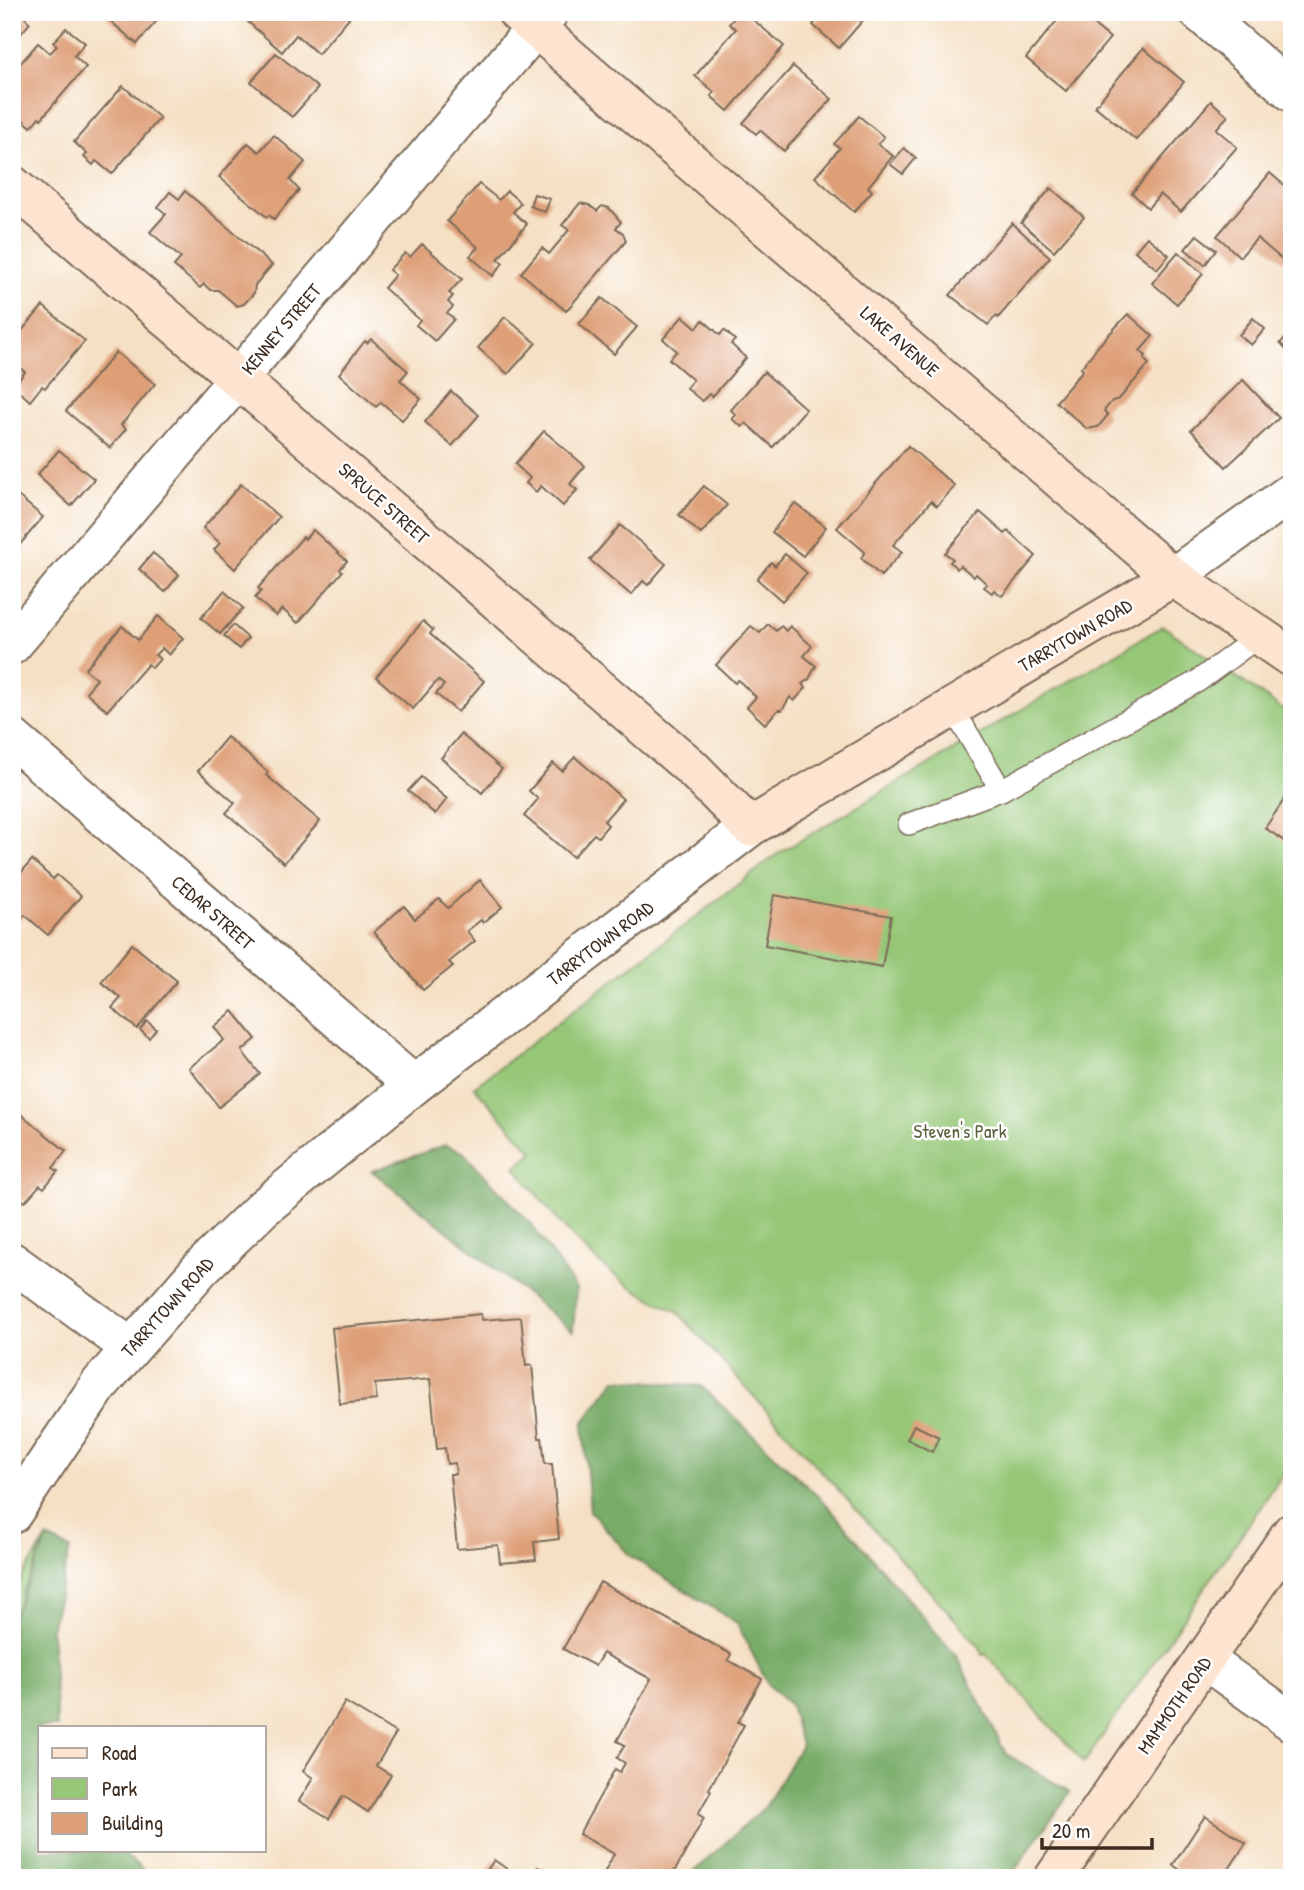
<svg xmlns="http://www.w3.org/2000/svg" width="1304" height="1890" font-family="'Patrick Hand',sans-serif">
<rect width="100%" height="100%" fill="#fff"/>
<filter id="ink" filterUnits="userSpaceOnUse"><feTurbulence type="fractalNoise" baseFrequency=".0143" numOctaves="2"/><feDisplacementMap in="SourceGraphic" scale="14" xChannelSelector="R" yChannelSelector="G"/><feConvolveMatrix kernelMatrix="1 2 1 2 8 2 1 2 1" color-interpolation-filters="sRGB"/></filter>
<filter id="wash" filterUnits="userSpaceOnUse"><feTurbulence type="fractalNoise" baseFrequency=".00686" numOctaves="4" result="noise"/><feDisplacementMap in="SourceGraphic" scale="28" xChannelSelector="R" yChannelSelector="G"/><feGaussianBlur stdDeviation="1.57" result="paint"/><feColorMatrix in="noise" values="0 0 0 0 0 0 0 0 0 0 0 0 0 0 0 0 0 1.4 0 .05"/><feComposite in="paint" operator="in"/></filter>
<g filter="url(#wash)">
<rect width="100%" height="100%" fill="#f5e0c4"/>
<g fill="#95c777" stroke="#68784a" stroke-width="2">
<path d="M1163,626L1292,716V1461L1084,1763L986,1654L983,1655L980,1647L677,1311C601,1279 564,1229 515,1167L533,1152L474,1087L779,853Z"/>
<path d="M47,1538L12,1619V1593Z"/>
</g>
<g fill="#78ac68" stroke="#5a6b43" stroke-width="2">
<path d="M445,1145L463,1152L530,1223L576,1289L573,1331L372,1171Z"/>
<path d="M616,1379L701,1386L827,1505L957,1657L1006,1754L1070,1792L1009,1878H687L766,1806L801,1745L790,1705L768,1685L737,1623L630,1556L590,1511L583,1423Z"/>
<path d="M47,1538L70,1549L51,1629L57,1727H40V1850H119L153,1878H34L12,1850V1619Z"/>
</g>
<g id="blocks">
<g fill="#de9f77">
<path d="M12,12H30L25,18L30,23L12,44Z"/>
<path d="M111,12H156L161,16L137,44L107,18Z"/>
<path d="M255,12H259L264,17L269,12H354L318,54L296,35L282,52L247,21Z"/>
<path d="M739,12H744L784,46L728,111L711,96L714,92L695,76L736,29L729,24Z"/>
<path d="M824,12H856L864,19L839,48L813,25Z"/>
<path d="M1064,12H1078L1110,38L1066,91L1026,58Z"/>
<path d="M66,28L85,43L74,56L86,67L41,119L39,117L31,127L12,110V73L38,43L50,53L57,46L53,42Z"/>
<path d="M1143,48L1184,82L1136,140L1095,106Z"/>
<path d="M276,53L318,88L292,117L251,82Z"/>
<path d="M793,66L832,99L784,151L760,130L756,134L743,123Z"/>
<path d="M123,86L160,118L112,174L96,161L93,165L84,157L87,154L74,142Z"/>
<path d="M1211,101L1228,116L1216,129L1237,147L1181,212L1160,194L1148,208L1132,193Z"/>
<path d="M859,116L884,137L878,144L893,156L868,187L872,191L854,212L815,177L840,148L834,144Z"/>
<path d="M274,135L305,162L290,180L299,190L274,219L269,215L267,217L219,177L248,143L259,152Z"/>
<path d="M904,148L916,158L903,174L890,164Z"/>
<path d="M1270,173L1292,192V268L1257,238L1240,257L1217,236Z"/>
<path d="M479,184L499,200L507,191L521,203L513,212L527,224L498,259L503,263L493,276L470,256L478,247L447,221Z"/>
<path d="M1051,188L1084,217L1054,251L1021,223Z"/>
<path d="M185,191L272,265L255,285L254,293L244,304L237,306L218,290H210L204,284L200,288L174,266L181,258L150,232L166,214L158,207L170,192L179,199Z"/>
<path d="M534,194L550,199L545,212L530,206Z"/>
<path d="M580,203L589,205L597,211L602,206L609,208L621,222L616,228L623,233L626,241L566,311L521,273L542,248L549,254L569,230L562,225Z"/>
<path d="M1012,223L1050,257L998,318L996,316L988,325L950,295Z"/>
<path d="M1197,235L1216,250L1205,265L1185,249Z"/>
<path d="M1147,237L1169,255L1157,269L1135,251Z"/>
<path d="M422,244L462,279L449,293L453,296L448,302L453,307L447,313L454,319L435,341L416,325L420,320L384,288L395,275L389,270L405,253L410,257Z"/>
<path d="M1178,252L1203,274L1177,304L1152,283Z"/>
<path d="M602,298L637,327L614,354L579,324Z"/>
<path d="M43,306L85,341L45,388L42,386L30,401L13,386L25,372L12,361V342Z"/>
<path d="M1128,314L1153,336L1140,351L1146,356L1144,359L1149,364L1119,399L1112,401L1104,411L1108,415L1098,427L1087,429L1056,402L1083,370L1081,368L1099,345Z"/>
<path d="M683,316L697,328L703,320L720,335L724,330L735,340L731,344L746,358L712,397L709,394L702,401L686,388L693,380L669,359L677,351L663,339Z"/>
<path d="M505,317L536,343L508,374L478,348Z"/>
<path d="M1253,318L1265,329L1251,345L1239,335Z"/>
<path d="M1292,333V349L1288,352L1280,343Z"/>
<path d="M371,339L408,371L400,380L421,399L402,420L381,402L376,407L339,374L365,341L367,343Z"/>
<path d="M116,352L155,384L121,425L126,429L110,448L66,411Z"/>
<path d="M764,372L806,409L773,447L746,423L742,427L732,419L736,415L731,410Z"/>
<path d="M1243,380L1279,418L1226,467L1191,430Z"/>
<path d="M451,391L479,415L452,446L425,422Z"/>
<path d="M544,431L585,466L570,484L577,490L563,506L541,486L536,492L526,483L530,478L515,464Z"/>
<path d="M908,446L955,486L937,506L931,501L893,545L902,552L881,576L861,558L865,552L837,528Z"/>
<path d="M59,450L94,479L71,506L37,475Z"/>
<path d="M241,484L279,517L235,569L214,550L220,543L203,528Z"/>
<path d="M704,486L727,505L701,534L679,515Z"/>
<path d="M12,491L43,517L12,554Z"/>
<path d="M795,503L826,527L803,556L772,532Z"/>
<path d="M980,512L1005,534L1008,531L1036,556L1002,596L994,590L992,593L984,587L987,584L976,574L974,577L960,565L957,569L950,562L953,559L945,553Z"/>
<path d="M620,525L666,564L648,585L643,581L631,595L590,560Z"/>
<path d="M313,530L347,561L340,569L342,572L298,623L282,609L276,616L255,598L261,591L258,588L303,537L305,539Z"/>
<path d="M153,553L179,575L165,592L139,569Z"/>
<path d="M785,554L807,573L782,601L757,579L771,562L775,566Z"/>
<path d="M224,591L243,608L220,634L201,618Z"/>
<path d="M158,616L183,638L169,655L162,648L155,655L160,659L152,668L148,664L107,711L86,692L97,679L85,669L122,626L138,640Z"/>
<path d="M423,621L433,630L430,634L484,681L458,712L436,694L444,685L438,680L413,709L376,677Z"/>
<path d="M768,624L776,631L781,626L786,631L790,626L812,646L804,656L816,666L809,679L802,684L806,688L794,701L790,697L782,710H778L765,724L747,707L756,697L738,680L735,683L716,665L751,626L760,633Z"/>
<path d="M233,625L248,638L239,649L224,636Z"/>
<path d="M461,734L502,769L482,793L441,758Z"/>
<path d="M227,737L268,772L266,775L320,821L284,863L226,813L235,803L198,771Z"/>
<path d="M575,757L623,799L604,821L608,825L598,837L594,834L573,857L524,816L538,799L529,791L553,763L562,771Z"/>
<path d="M421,777L447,799L435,814L408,791Z"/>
<path d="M1288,794L1292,797V846L1265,828Z"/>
<path d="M32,860L53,879L57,875L81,896L48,935L25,915L21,919L12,911V883Z"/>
<path d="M480,880L502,907L483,923L481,920L467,931L475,941L449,962L453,966L423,990L374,932L404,906L415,919L439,899L448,908Z"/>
<path d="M774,895L891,916L882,967L765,945Z"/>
<path d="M132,944L177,981L137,1029L112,1008L121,998L101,982Z"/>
<path d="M233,1011L256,1039L242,1051L260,1074L219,1107L189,1068L224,1040L214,1027Z"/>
<path d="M147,1021L156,1029L149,1038L140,1030Z"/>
<path d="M17,1111L66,1151L53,1168L58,1171L44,1188L40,1185L25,1202L12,1192V1118Z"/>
<path d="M481,1314L482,1320L521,1317L526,1366L532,1365L539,1438H542L545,1464H552L559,1539L534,1542L536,1560L500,1563L498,1545L457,1549L450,1474H456L455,1463L447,1464L445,1448L437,1449L430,1379L375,1384L377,1400L340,1404L332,1328Z"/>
<path d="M914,1425L939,1437L932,1452L907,1439Z"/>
<path d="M600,1582L731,1654L728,1660L762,1679L738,1722L744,1725L709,1789L711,1791L698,1814L704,1818L671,1878H657L646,1872L642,1878H618L605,1871L614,1854L579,1834L615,1769L620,1772L625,1763L617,1758L625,1745L617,1741L651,1679L603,1653L595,1666L563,1649Z"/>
<path d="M345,1702L396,1733L376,1766L391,1775L368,1812L343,1796L329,1819L299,1801L313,1778L303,1771Z"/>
<path d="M1205,1816L1246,1843L1223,1878H1191L1173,1865Z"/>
<path d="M494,1860L520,1878H482Z"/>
<path d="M538,1867L554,1878H531Z"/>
</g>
</g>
</g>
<g filter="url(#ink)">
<use href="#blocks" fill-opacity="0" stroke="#7c6a58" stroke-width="2"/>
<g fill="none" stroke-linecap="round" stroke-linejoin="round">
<g stroke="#7c6a58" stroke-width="24">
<g id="lane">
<path d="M952,707L1001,790L1198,681L1259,636"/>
<path d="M909,824L1001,790"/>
</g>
</g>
<g stroke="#7c6a58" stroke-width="42">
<g id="street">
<path d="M1199,12L1292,92"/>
<path d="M1173,577L1292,492"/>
<path d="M12,645L549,12"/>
<path d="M12,738L414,1085"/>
<path d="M12,1262L130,1347"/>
<path d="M12,1514L99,1385L201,1268L263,1208L414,1085L750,827"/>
<path d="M1205,1660L1292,1722"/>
</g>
</g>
<g stroke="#7c6a58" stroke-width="42">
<g id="secondary">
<path d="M517,12L1173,577L1292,658"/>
<path d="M12,185L692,768L750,827L1173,577"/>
<path d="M1054,1878L1292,1532"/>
</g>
</g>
<use href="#lane" stroke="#fff" stroke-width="21"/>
<use href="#street" stroke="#fff" stroke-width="38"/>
<use href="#secondary" stroke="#fde4d1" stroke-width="38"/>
</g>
</g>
<g text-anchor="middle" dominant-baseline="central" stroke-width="5" stroke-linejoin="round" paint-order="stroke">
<g font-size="19" fill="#3b2a1e" stroke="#fff">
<text transform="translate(281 329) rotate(-50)">KENNEY STREET</text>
<text transform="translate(900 341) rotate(41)">LAKE AVENUE</text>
<text transform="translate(384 503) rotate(41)">SPRUCE STREET</text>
<text transform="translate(1075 635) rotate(-30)">TARRYTOWN ROAD</text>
<text transform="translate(213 912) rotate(41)">CEDAR STREET</text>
<text transform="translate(600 943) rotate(-37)">TARRYTOWN ROAD</text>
<text transform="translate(167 1307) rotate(-48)">TARRYTOWN ROAD</text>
<text transform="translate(1174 1705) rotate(-55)">MAMMOTH ROAD</text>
</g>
<g font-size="19" fill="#5a613d" stroke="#fff">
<text x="960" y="1131">Steven's Park</text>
</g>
</g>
<rect width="1304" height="1890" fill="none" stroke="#fff" stroke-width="42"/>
<rect x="38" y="1726" width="228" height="126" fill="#ffffff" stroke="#b1aaa5" stroke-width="2"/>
<rect x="52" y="1748" width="35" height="10" fill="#fde4d1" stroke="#b1aaa5" stroke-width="2"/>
<text x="102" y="1760" font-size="21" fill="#3b2a1e">Road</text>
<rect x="52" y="1778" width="35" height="21" fill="#95c777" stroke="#b1aaa5" stroke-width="2"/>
<text x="102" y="1796" font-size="21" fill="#3b2a1e">Park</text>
<rect x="52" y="1813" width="35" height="21" fill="#de9f77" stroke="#b1aaa5" stroke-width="2"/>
<text x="102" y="1830" font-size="21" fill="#3b2a1e">Building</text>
<path d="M1042 1838v10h110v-10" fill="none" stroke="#3b2a1e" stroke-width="3.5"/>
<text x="1052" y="1838" font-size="21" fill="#3b2a1e" stroke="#ffffff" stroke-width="5" paint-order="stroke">20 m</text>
</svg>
